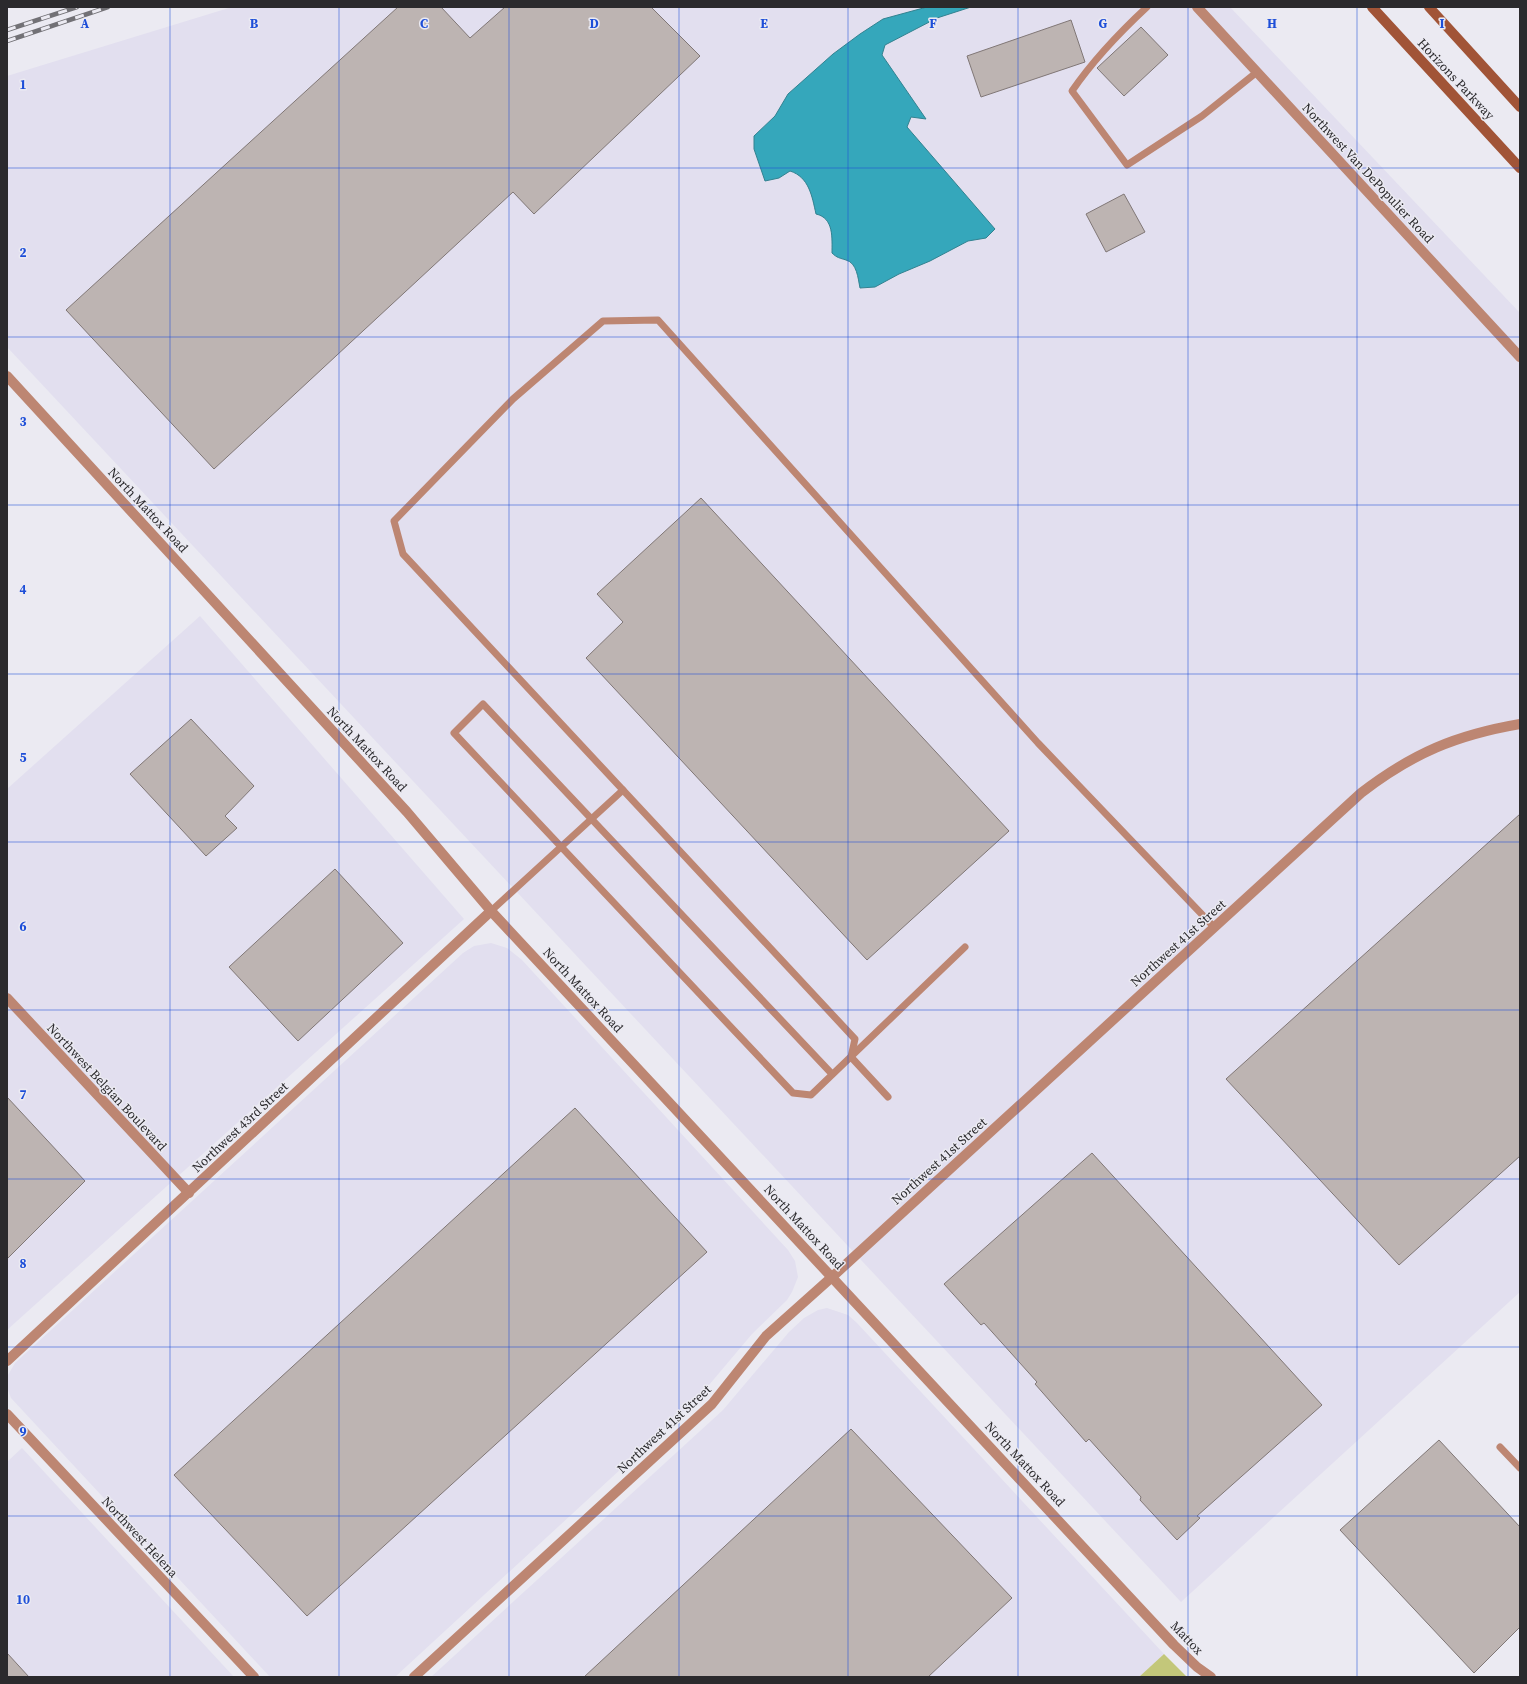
<svg xmlns="http://www.w3.org/2000/svg" width="1527" height="1684" font-family="'Source Serif 4',serif">
<rect width="100%" height="100%" fill="#ebeaf2"/>
<g fill="#e2dfef">
<path d="M232,7H1230L1520,313V1292L1181,1602L7,347V76Z"/>
<path d="M200,616L464,919L7,1330V789Z"/>
<path d="M491,943L507,948L522,960L788,1250L795,1261L798,1277L792,1292L787,1300L752,1334L698,1398L395,1677H270L11,1398L7,1387L8,1375L15,1363L463,953L474,946Z"/>
<path d="M827,1308L848,1315L857,1323L1164,1654L1139,1677H431L723,1410L789,1332L804,1318L818,1310Z"/>
<path d="M22,1448L234,1677H7V1462Z"/>
</g>
<path fill="#c3c77a" d="M1164,1654L1187,1677H1139Z"/>
<path fill="#35a7bb" stroke="#328290" d="M927,7H971L937,18L885,45L882,55L926,119L911,117L907,127L995,229L986,238L968,241L930,261L899,274L875,287L860,288C858,278 857,263 846,260C840,258 837,258 832,253C832,238 834,218 816,214C812,196 809,177 790,171L779,178L765,181L754,149V136L775,116L788,94L833,54L860,34L883,19Z"/>
<g fill="#bdb4b2" stroke="#807776">
<path d="M398,7H441L470,38L505,7H651L700,56L534,214L513,192L214,469L66,310Z"/>
<path d="M1071,20L1085,62L981,97L967,56Z"/>
<path d="M1141,27L1168,55L1124,96L1097,68Z"/>
<path d="M1124,194L1145,232L1106,252L1086,214Z"/>
<path d="M701,498L1009,831L867,960L586,658L623,622L597,594Z"/>
<path d="M191,719L254,786L225,816L237,828L206,856L130,774Z"/>
<path d="M1520,814V1156L1399,1265L1226,1079Z"/>
<path d="M335,869L403,943L298,1041L229,967Z"/>
<path d="M7,1097L85,1181L7,1259Z"/>
<path d="M575,1108L707,1252L307,1616L174,1475Z"/>
<path d="M1092,1153L1322,1405L1197,1516L1200,1518L1177,1540L1140,1500L1141,1497L1089,1439L1086,1442L1035,1384L1037,1382L984,1323L981,1325L944,1284Z"/>
<path d="M851,1429L1012,1598L928,1677H584Z"/>
<path d="M1439,1440L1520,1527V1627L1474,1673L1340,1530Z"/>
<path d="M7,1653L29,1677H7Z"/>
</g>
<g fill="none" stroke-linecap="round" stroke-linejoin="round">
<g stroke="#bd8672" stroke-width="7">
<path d="M1147,7C1119,33 1094,59 1072,91L1127,165L1202,116L1257,72"/>
<path d="M491,911L623,790"/>
<path d="M832,1074L483,704L454,733L793,1093L811,1095L965,947"/>
<path d="M888,1097L851,1057L855,1039L403,554L394,521L513,399L603,321L658,320L1038,743L1214,927"/>
<path d="M1500,1447L1520,1468"/>
</g>
<g stroke="#bd8672" stroke-width="10">
<path d="M1197,7L1520,357"/>
<path d="M7,376L407,812L491,911L1174,1645L1197,1667L1211,1677"/>
<path d="M7,998L189,1193"/>
<path d="M7,1361L491,911"/>
<path d="M7,1414L254,1677"/>
<path d="M414,1677L712,1404L766,1336L832,1277L1361,793C1413,753 1456,735 1520,724"/>
</g>
<g stroke="#a15437" stroke-width="10">
<path d="M1372,7L1520,168"/>
<path d="M1429,7L1520,107"/>
</g>
<g stroke="#727176" stroke-width="4.5">
<g id="rail">
<path d="M7,30L77,7"/>
<path d="M7,41L108,7"/>
</g>
</g>
<use href="#rail" stroke="#ebeaf2" stroke-width="3" stroke-dasharray="9" stroke-linecap="butt"/>
</g>
<path fill="none" stroke="#1d4ed8" stroke-width="1" stroke-opacity="0.55" d="M170,7V1677M339,7V1677M509,7V1677M679,7V1677M848,7V1677M1018,7V1677M1188,7V1677M1357,7V1677M7,168H1520M7,337H1520M7,505H1520M7,674H1520M7,842H1520M7,1010H1520M7,1179H1520M7,1347H1520M7,1516H1520"/>
<g text-anchor="middle" dominant-baseline="central" stroke-width="3" stroke-linejoin="round" paint-order="stroke">
<g font-size="13" fill="#2b2a2d" stroke="#ebeaf2">
<text transform="translate(1456 79) rotate(47)">Horizons Parkway</text>
<text transform="translate(1368 173) rotate(47)">Northwest Van DePopulier Road</text>
<text transform="translate(148 510) rotate(47)">North Mattox Road</text>
<text transform="translate(367 749) rotate(47)">North Mattox Road</text>
<text transform="translate(1178 943) rotate(-42)">Northwest 41st Street</text>
<text transform="translate(583 990) rotate(47)">North Mattox Road</text>
<text transform="translate(107 1087) rotate(47)">Northwest Belgian Boulevard</text>
<text transform="translate(240 1127) rotate(-43)">Northwest 43rd Street</text>
<text transform="translate(939 1161) rotate(-42)">Northwest 41st Street</text>
<text transform="translate(804 1227) rotate(47)">North Mattox Road</text>
<text transform="translate(664 1429) rotate(-43)">Northwest 41st Street</text>
<text transform="translate(1025 1464) rotate(47)">North Mattox Road</text>
<text transform="translate(140 1537) rotate(47)">Northwest Helena</text>
<text transform="translate(1187 1638) rotate(46)">Mattox</text>
</g>
</g>
<g font-size="13" text-anchor="middle" font-weight="bold" fill="#1d4ed8" stroke="#ebeaf2" stroke-width="3" stroke-linejoin="round" paint-order="stroke">
<text x="85" y="28">A</text>
<text x="254" y="28">B</text>
<text x="424" y="28">C</text>
<text x="594" y="28">D</text>
<text x="764" y="28">E</text>
<text x="933" y="28">F</text>
<text x="1103" y="28">G</text>
<text x="1272" y="28">H</text>
<text x="1442" y="28">I</text>
<text x="23" y="89">1</text>
<text x="23" y="257">2</text>
<text x="23" y="426">3</text>
<text x="23" y="594">4</text>
<text x="23" y="762">5</text>
<text x="23" y="931">6</text>
<text x="23" y="1099">7</text>
<text x="23" y="1268">8</text>
<text x="23" y="1436">9</text>
<text x="23" y="1604">10</text>
</g>
<rect width="1527" height="1684" fill="none" stroke="#2b2a2d" stroke-width="16"/>
</svg>
